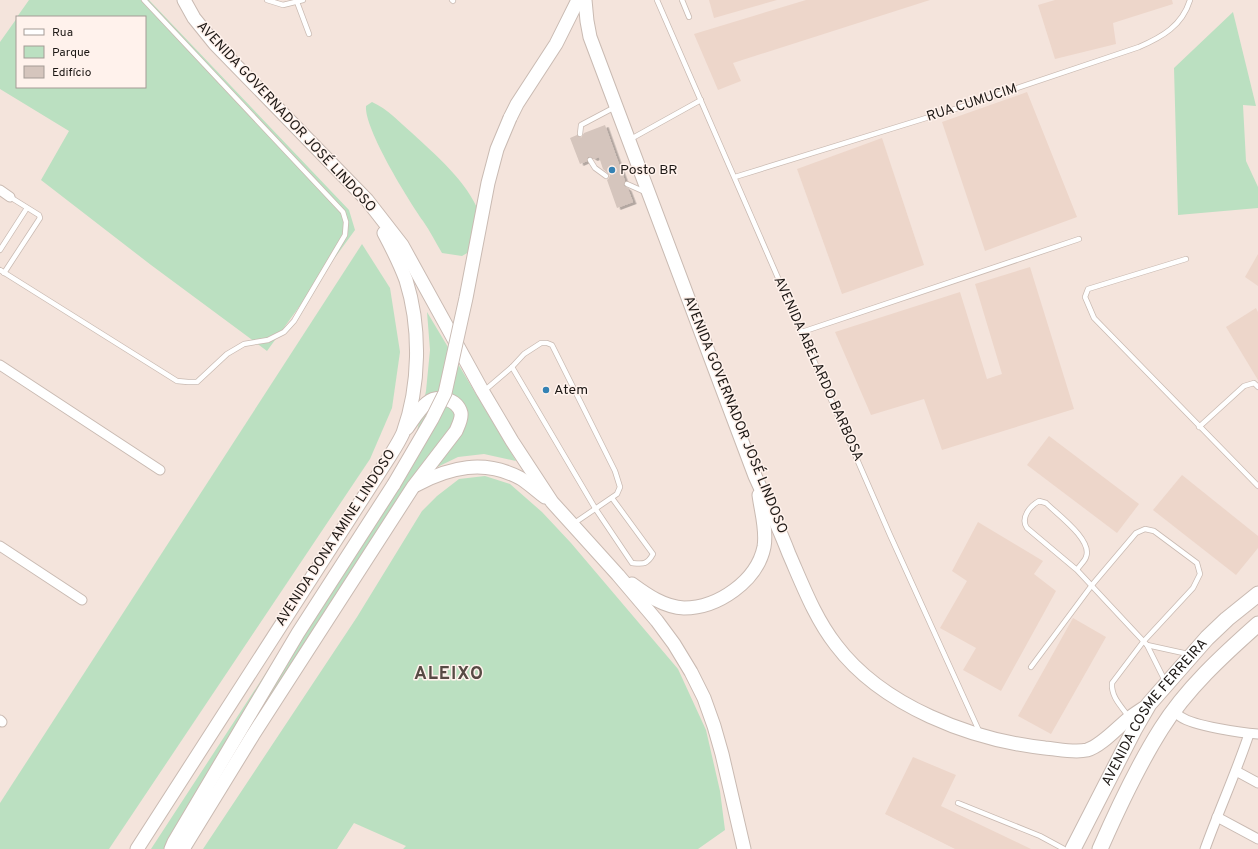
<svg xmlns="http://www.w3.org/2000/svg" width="1258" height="849" font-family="Overpass,sans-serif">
<defs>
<filter id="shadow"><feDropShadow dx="3.5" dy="2" stdDeviation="0" flood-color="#0004"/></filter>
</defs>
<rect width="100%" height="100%" fill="#f4e4dc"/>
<g fill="#edd6ca">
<path d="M709,0H777L714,18Z"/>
<path d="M806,0H930L733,63L741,81L718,90L694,34Z"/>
<path d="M1055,0H1172L1173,4L1113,23L1116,44L1055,59L1038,5Z"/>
<path d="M1027,92L1077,217L985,251L942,122Z"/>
<path d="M882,138L924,265L842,294L797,169Z"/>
<path d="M1258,254V286L1245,277Z"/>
<path d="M1030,267L1074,409L942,450L924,399L871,415L835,332L960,292L987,379L1002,374L975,284Z"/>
<path d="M1256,308L1258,312V380L1226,327Z"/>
<path d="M1049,436L1139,504L1117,533L1027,465Z"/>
<path d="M1182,475L1258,536V548L1236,575L1153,510Z"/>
<path d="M978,522L1043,561L1034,574L1056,591L1001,691L963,670L976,648L940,628L967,581L952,571Z"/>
<path d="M1073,618L1106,637L1051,734L1018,716Z"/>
<path d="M913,757L956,775L941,806L1031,849H955L885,814Z"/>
</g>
<g fill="#bbe0c1">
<path d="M29,0H149L349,210L355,230L267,351L151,265L41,180L69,131L0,89V42L17,18V87H145V17H17Z"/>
<path d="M1233,12L1256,106L1243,105L1246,161L1258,187V208L1178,215L1174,68Z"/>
<path d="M372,102C388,109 399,122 412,133C436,155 467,182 479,212C482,219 481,237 481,245L462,256L442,253C436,243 430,231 423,221C409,201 364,129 366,106Z"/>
<path d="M362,244L390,288L400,352L392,408L370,459L109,849H0V803Z"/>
<path d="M427,312L516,461L484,454L458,457L427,472L177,849H151L399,469L417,431L426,391L430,350Z"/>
<path d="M485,476L510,484L542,512L571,543L678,669L706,730L720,791L725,830L698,849H403L406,846L354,823L337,849H203L357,617L422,511L437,496L459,479Z"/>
</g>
<path fill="#d5c5bd" filter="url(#shadow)" d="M605,125L625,181L623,185L628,189L633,202L617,208L607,180L609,178L610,175L603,169L599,157L594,159L591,157H588L587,159V161L580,164L570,138L577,135L581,138L584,133Z"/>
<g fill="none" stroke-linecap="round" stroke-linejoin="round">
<g stroke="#c9bab2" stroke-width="6">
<g id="lane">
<path d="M267,0L283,5L303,0"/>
<path d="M452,0L453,1"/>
<path d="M657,0L890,535L980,733"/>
<path d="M682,0L689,17"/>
<path d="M297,2L309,34"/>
<path d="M580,134L581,125L615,107"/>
<path d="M629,140L701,100"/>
<path d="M590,160L595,168L606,176"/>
<path d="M735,177L952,110L1139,47C1162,37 1182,26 1190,0"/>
<path d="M627,184L645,192"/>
<path d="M0,250L27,208"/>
<path d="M1186,259L1088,289L1085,297L1094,318L1258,486"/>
<path d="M0,270L177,381L188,382H197L227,354L244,344L268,340L284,332L294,321L345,235L346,222L343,212L144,0"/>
<path d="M4,273L40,218L39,215L10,197"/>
<path d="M802,332L1079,239"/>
<path d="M512,367L595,508L632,563C643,564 647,565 653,554L612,498"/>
<path d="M484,391L512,367L524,354L541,343H547L552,345L615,471L620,487L617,494L573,524"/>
<path d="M1199,427L1244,386L1254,383L1258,387"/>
<path d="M1077,570C1079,566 1085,561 1086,557C1093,540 1057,514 1046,503L1039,501C1030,506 1020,518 1027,528L1077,570L1147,645L1165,681"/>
<path d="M1147,645L1188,654"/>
<path d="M1031,667L1092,585L1136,533L1145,529L1154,531L1197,563L1200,574L1193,588L1143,642L1112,683C1111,697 1121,706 1129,717"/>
<path d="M958,803L1040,836L1064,849"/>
</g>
</g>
<g stroke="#c9bab2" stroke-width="11">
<g id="street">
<path d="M0,190L10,197"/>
<path d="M0,365L160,470"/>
<path d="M0,546L82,600"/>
<path d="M1174,711C1177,713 1179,716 1181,717C1194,726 1242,733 1258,734"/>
<path d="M0,720L2,722"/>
<path d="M1236,771L1258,783"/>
<path d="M1217,817L1258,839"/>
<path d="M1205,849C1219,810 1236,773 1249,734"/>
</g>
</g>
<g stroke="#c9bab2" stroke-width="15">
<g id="secondary">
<path d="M184,0L194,18L215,44L367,200L402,245L483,392L512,441L552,502L618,575L657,621L674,644L691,672L704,698L714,726L722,754L744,849"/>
<path d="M585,0L587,21L590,37L755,476C767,502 779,528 789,554C803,586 815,618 836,645C882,706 971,740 1045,748C1058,749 1074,753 1087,750C1101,746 1117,728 1128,719C1134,714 1141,710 1148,705"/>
<path d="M510,118L517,104L556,44L578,0"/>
<path d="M416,485C450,467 484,459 520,478C528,483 537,491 545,497"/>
<path d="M632,584C647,595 664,607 684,608C718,608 757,581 764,547C767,530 761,511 759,495"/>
<path d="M137,849L388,459C393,451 399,442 403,433C420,386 421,328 406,280C400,264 392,248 384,233"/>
<path d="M171,849L174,842L298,633L394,484"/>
<path d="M183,849L253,735L413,487L456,431C458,426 462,419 461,413C457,399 438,394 427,403C419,409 413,420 407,428"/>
</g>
</g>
<g stroke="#c9bab2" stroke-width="17">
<g id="primary">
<path id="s1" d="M1073,849L1134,730L1149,704L1207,638L1227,619L1258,594"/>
<path d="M1100,849C1118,808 1137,767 1161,729C1186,689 1223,655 1258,624"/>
</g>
</g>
<use href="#lane" stroke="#fff" stroke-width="4.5"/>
<use href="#street" stroke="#fff" stroke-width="9"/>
<use href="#secondary" stroke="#fff" stroke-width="13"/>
<use href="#primary" stroke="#fff" stroke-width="15"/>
<g stroke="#c9bab2" stroke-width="15" stroke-linecap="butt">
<path id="secondary-bridge" d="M394,484L432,419L445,393L466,298L488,183L497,149L510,118"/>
</g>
<use href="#secondary-bridge" stroke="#fff" stroke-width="13"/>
</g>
<g fill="#3482b4" stroke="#fff2ec" stroke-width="1.5">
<circle cx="612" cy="170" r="4"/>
<circle cx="546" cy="390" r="4"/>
</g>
<g text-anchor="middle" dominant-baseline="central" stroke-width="3" stroke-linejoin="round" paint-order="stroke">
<g font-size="14" fill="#1e1916" stroke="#fff2ec">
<text transform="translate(972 103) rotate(-18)">RUA CUMUCIM</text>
<text transform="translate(286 117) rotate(47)">AVENIDA GOVERNADOR JOSÉ LINDOSO</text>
<text transform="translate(818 369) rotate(66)">AVENIDA ABELARDO BARBOSA</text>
<text transform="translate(735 415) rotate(68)">AVENIDA GOVERNADOR JOSÉ LINDOSO</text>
<text transform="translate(336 538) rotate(-57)">AVENIDA DONA AMINE LINDOSO</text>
<text stroke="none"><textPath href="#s1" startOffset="160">AVENIDA COSME FERREIRA</textPath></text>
</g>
<g font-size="14" fill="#1e1916" stroke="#fff2ec" text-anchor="start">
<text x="620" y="170">Posto BR</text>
<text x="554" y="390">Atem</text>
</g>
<g font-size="18" font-weight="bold" letter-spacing="1" fill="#574a44" stroke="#fff2ec">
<text x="449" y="674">ALEIXO</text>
</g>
</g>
<rect x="16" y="16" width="130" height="72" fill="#fff2ec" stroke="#a59b96"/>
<rect x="24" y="29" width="20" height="6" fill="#ffffff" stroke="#a59b96"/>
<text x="52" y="36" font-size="12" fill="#1e1916">Rua</text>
<rect x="24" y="46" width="20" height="12" fill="#bbe0c1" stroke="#a59b96"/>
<text x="52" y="56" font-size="12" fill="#1e1916">Parque</text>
<rect x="24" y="66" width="20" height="12" fill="#d5c5bd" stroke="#a59b96"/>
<text x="52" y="76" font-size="12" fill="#1e1916">Edifício</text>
</svg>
